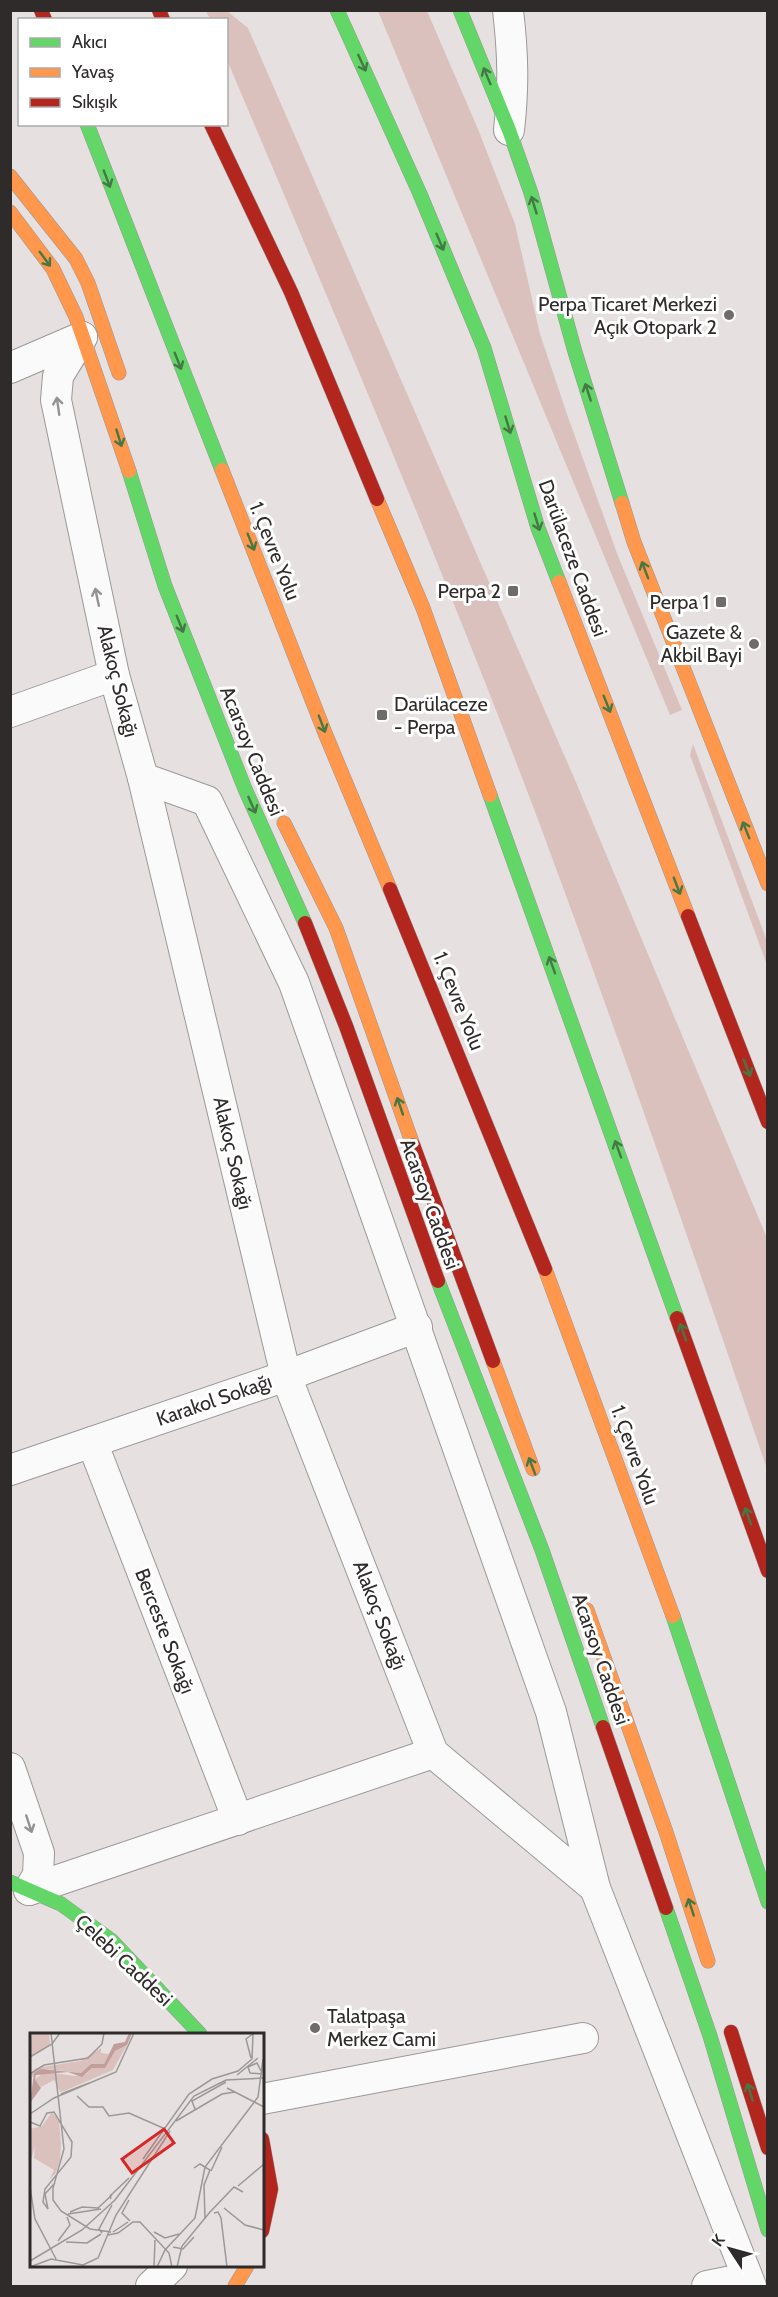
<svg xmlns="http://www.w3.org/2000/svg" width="778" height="2297" font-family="Cabin,sans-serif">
<rect width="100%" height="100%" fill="#e6e1e0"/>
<g fill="#dac1be">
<path d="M206,11H227L248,28L575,780L767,1238V1469C694,1254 619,1038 540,825C443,567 334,313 227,60L226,20L210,19Z"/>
<path d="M378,11H427L478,129L515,224L540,334L568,417L618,556L682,710L670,715Z"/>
<path d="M693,744L767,941V965L690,755Z"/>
</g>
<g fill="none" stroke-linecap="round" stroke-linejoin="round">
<g stroke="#9b9897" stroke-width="32">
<g id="street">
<path d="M508,10C513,53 514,87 509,130"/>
<path d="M82,337L58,376L56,400L114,675L143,778L286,1376L433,1753L595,1888"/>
<path d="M10,368L82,337"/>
<path d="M10,712L114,675"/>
<path d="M143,778L207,801L294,983L551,1712L595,1888L751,2286"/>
<path d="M92,1442L238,1820"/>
<path d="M10,1470L286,1376L417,1327"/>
<path d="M10,1768L39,1853L38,1875L29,1890"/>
<path d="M29,1890L433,1753"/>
<path d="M262,2099L583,2038"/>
<path d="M151,2286L172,2266"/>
<path d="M707,2286L747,2278"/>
</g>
</g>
<g stroke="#9b9897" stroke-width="15">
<g id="fast">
<path d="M337,10L420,194L484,348L538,528L559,582"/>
<path d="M460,10L509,130L531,193L575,352L622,503"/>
<path d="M87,124L222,470"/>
<path d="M129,471L165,586L245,789L305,923"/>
<path d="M490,795L677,1318"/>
<path d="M438,1281L542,1550L603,1727"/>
<path d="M673,1616L768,1902"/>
<path d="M10,1882L61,1904L111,1940L200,2034"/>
<path d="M666,1908L710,2036L768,2230"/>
</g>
</g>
<g stroke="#9b9897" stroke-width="15">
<g id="slow">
<path d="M10,176L76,259L88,283L119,373"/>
<path d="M10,212L53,269L76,317L129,471"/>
<path d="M222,470L325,733L390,889"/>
<path d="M377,499L423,608L490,795"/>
<path d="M622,503L634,542L768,884"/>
<path d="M559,582L688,916"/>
<path d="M284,823L336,928L413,1145"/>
<path d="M545,1269L673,1616"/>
<path d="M493,1361L533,1469"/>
<path d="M587,1610L666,1832L708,1961"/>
<path d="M235,2286L247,2266"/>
</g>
</g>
<g stroke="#9b9897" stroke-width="15">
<g id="jam">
<path d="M41,10L45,20"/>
<path d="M159,10L163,20"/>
<path d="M211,124L291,292L377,499"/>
<path d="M390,889L545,1269"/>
<path d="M688,916L768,1122"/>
<path d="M305,923L346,1026L438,1281"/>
<path d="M413,1145L493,1361"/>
<path d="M677,1318L768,1571"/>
<path d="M603,1727L666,1908"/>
<path d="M731,2032L768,2148"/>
<path d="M262,2139L271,2189L262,2231"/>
</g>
</g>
<use href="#street" stroke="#fbfafa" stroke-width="30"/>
<use href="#fast" stroke="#63d668" stroke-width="14"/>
<use href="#slow" stroke="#ff974d" stroke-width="14"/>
<use href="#jam" stroke="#b3261e" stroke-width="14"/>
</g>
<defs><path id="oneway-shaft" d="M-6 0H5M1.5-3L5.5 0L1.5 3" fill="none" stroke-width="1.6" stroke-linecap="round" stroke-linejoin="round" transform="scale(1.5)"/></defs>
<g stroke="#467846">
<use href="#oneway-shaft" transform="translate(362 63) rotate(65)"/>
<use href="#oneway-shaft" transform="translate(487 76) rotate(-113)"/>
<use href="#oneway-shaft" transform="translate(107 179) rotate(69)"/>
<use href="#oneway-shaft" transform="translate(534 205) rotate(-107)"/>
<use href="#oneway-shaft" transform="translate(440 242) rotate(67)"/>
<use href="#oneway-shaft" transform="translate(45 259) rotate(54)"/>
<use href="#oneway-shaft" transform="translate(178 361) rotate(68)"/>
<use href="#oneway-shaft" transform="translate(588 392) rotate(-108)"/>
<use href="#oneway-shaft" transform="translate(508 425) rotate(73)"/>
<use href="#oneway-shaft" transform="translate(119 438) rotate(73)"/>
<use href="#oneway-shaft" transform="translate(537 522) rotate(73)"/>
<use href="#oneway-shaft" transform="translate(251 542) rotate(68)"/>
<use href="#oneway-shaft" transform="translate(645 570) rotate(-111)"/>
<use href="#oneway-shaft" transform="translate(180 624) rotate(68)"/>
<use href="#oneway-shaft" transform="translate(607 704) rotate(68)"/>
<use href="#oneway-shaft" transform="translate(322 724) rotate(69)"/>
<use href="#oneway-shaft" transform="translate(252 805) rotate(66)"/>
<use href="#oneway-shaft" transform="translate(746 830) rotate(-112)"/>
<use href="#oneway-shaft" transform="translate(677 886) rotate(69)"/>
<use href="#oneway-shaft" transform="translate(552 965) rotate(-110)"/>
<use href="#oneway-shaft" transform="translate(747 1068) rotate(69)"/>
<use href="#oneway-shaft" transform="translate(400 1106) rotate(-109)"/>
<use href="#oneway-shaft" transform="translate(618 1149) rotate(-110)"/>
<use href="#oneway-shaft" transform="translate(683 1332) rotate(-110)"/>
<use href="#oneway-shaft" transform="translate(532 1466) rotate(-111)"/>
<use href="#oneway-shaft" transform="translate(748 1516) rotate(-110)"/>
<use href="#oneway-shaft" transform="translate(691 1907) rotate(-108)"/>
<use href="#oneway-shaft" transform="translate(750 2092) rotate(-107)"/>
</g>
<g stroke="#949292">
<use href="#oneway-shaft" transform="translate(58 406) rotate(-98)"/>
<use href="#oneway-shaft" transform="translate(97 597) rotate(-102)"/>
<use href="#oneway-shaft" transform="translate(29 1824) rotate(72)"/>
</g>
<g fill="#6e6b6a" stroke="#fff" stroke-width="2">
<circle cx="729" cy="315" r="6"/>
<rect x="507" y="585" width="12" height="12" rx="3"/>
<rect x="715" y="596" width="12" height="12" rx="3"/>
<circle cx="754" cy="644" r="6"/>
<rect x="376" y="709" width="12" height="12" rx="3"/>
<circle cx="315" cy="2028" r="6"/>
</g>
<g text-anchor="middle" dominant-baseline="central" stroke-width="6" stroke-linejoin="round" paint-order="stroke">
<g font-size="20" fill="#2e2b2a" stroke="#fff" text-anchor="end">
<text x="717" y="304">Perpa Ticaret Merkezi<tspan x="717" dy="23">Açık Otopark 2</tspan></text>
<text x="501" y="591">Perpa 2</text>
<text x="709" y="602">Perpa 1</text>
<text x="742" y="632">Gazete &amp;<tspan x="742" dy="23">Akbil Bayi</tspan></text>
<text x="394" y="704" text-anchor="start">Darülaceze<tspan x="394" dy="23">- Perpa</tspan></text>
<text x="327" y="2016" text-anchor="start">Talatpaşa<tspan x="327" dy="23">Merkez Cami</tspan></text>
</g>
<g font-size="20" fill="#2e2b2a" stroke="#fff">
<text transform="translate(275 551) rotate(68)">1. Çevre Yolu</text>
<text transform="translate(573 558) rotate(70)">Darülaceze Caddesi</text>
<text transform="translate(118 681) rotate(76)">Alakoç Sokağı</text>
<text transform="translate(252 751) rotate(68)">Acarsoy Caddesi</text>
<text transform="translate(459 1001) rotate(68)">1. Çevre Yolu</text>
<text transform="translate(233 1153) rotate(77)">Alakoç Sokağı</text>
<text transform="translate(430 1204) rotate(70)">Acarsoy Caddesi</text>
<text transform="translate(214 1400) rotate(-19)">Karakol Sokağı</text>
<text transform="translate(635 1455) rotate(70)">1. Çevre Yolu</text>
<text transform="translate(380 1615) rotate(69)">Alakoç Sokağı</text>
<text transform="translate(165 1631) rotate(69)">Berceste Sokağı</text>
<text transform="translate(601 1659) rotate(71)">Acarsoy Caddesi</text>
<text transform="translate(124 1960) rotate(43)">Çelebi Caddesi</text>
</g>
</g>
<g transform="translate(30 2033)">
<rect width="234" height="234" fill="#e6e1e0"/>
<path d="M2,0H19L20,12L0,23ZM97,12L83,37L34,58L30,59L24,47L11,54L5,46L15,39L45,43L56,41L62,35H74L85,18ZM71,15V20L79,21L74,31H61L51,40L17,36L2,44L0,54V41L6,35L50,28ZM22,79L29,88L31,111L30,127L26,140L19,147L24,137L4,125L5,113L1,127L0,96L12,93Z" fill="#dac1be"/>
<path d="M99,0H102L97,12L85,18L75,35H62L52,44L38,39L6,42L5,46L11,55L0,70L4,40L11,36L51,40L61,31H74L84,11L95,9Z" fill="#c29e9a"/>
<path fill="none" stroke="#9c9897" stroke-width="1.5" d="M21,0L34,116L23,155V167L31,178L60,196L81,199M0,24L22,11L30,0M221,25L216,6L224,0M231,38L227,30L218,34L220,40L232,41M0,41L14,32L58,25L72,11L74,0M207,42L228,25M197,55L234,74M31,61L59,50M47,63L59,74H73L79,83L99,80L133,95M165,76L162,68L196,49M0,81L24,65L86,39L104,0M146,88L192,61L205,59M0,89L10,93L17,80L24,79L42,109L41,124L15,156L13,169L18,176L15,161L25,150M113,126L159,61L182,46L208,38L222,26L223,1M164,135L170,131L180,137L174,152L175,186M181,138L192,114M208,153L234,131M0,154L5,186L26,226M81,166L80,163L99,145M99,167L92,180L100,188M194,175L215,192L234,197M40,179L52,174L68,175L82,162M184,180L188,179L191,185L197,234M38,181L71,176M83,199L98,189M124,199L135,205L149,201M72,200L69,196L82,172M78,202L88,200L103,189H110L139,220L142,234M28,208L40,192L37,184M36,209L57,210L71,201M143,214L153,216L164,204M0,228L52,197L85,167L164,63L196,47L234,45M0,234L21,226L53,232L68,225L86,182L140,98M124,234L125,207M127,234L135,217L165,185L175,134L228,64L233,26M147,234L152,213L180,179L204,154L213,159"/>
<path fill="#d62828" fill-opacity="0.15" stroke="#d62828" stroke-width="3" d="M134,96L144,110L102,140L92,126Z"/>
<rect width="234" height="234" fill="none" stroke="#2e2b2a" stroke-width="3"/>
</g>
<rect width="778" height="2297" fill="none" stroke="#2e2b2a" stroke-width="24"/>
<rect x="18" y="18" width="210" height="108" fill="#ffffff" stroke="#abaaaa" stroke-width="1.5"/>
<rect x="30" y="38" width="30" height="9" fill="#63d668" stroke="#abaaaa" stroke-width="1.5"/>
<text x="72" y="48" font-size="18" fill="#2e2b2a">Akıcı</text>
<rect x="30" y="68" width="30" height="9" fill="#ff974d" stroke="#abaaaa" stroke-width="1.5"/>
<text x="72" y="78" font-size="18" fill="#2e2b2a">Yavaş</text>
<rect x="30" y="98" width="30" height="9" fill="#b3261e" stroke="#abaaaa" stroke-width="1.5"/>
<text x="72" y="108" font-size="18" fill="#2e2b2a">Sıkışık</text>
<g transform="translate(730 2249) rotate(306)" stroke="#ffffff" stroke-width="4.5" paint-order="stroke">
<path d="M0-4.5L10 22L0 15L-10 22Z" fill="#2e2b2a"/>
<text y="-9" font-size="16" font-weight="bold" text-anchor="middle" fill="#2e2b2a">K</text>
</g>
</svg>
